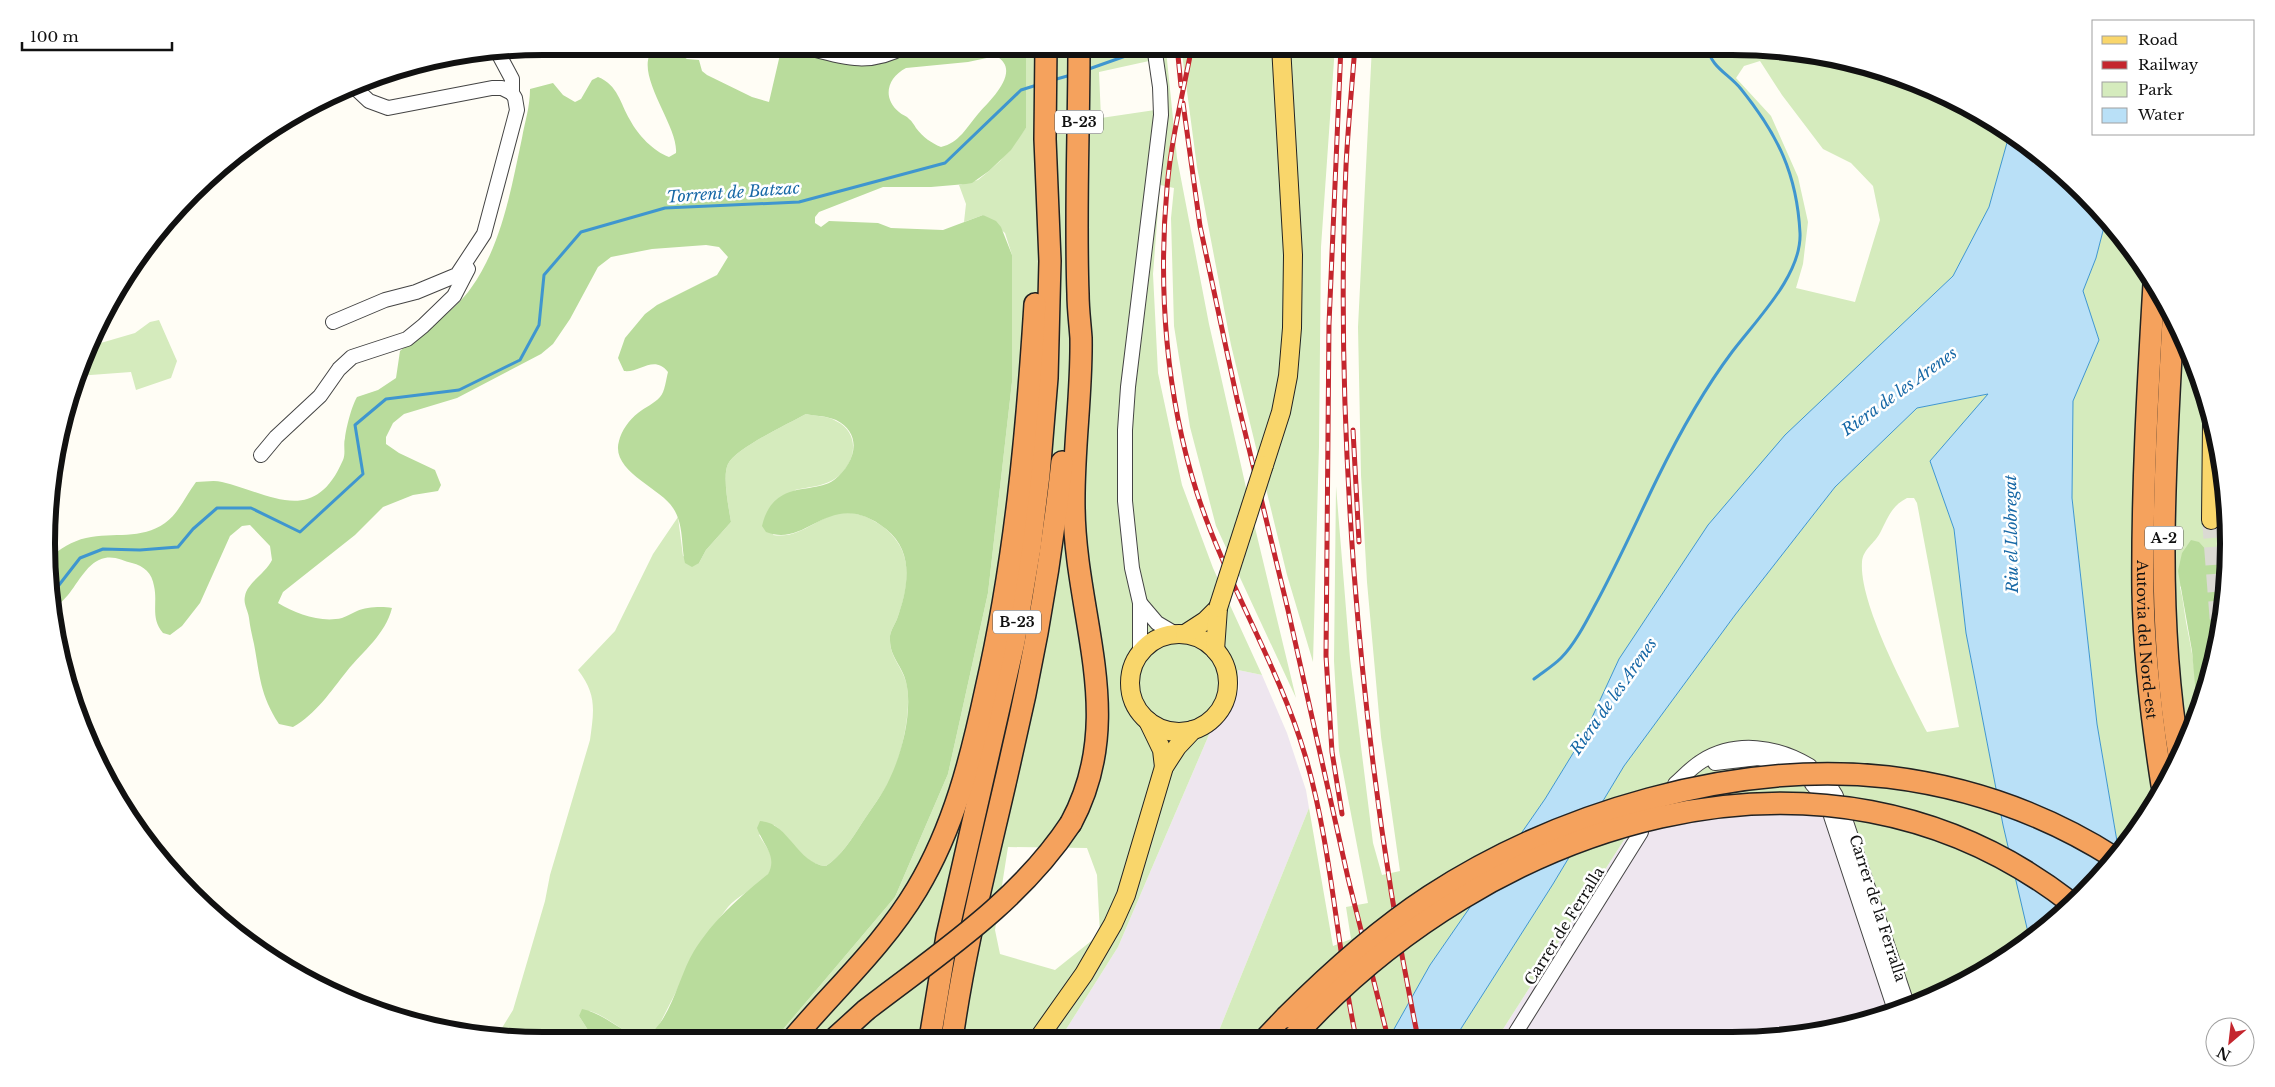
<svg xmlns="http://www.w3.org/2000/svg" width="2275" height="1087" font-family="'Libre Baskerville',serif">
<rect width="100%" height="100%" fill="#fffdf5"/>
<g fill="#eee6ef">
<path d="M1243,46H1262L1263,58H1243Z"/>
<path d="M1238,670L1262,675L1287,733L1306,790L1309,808L1216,1038L1060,1039L1118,947L1211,730L1221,724L1239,689Z"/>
<path d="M1780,813L1827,817L1890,1011L1797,1036L1498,1037L1624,840L1637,830L1673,823Z"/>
</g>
<g fill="#d5ebbd" fill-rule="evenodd">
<path d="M1026,46H1243L1244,58H1263L1262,46H1335L1321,247L1319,446L1313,662L1287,575L1231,345L1197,167L1181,46L1166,50L1177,158L1209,324L1257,536L1296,698L1216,526L1190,427L1174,326L1171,218L1174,188L1160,185L1153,274L1158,373L1182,485L1213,568L1262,675L1238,670C1239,695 1233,716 1211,730L1118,947L1060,1039L774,1040L895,897L948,774L988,593L1012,382V255L1005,233L983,215L964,222L966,204L959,185L978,180L989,171L1000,161L1026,128ZM1149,61L1157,96L1155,110L1101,118L1099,72ZM1008,847L1087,848L1097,875L1100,934L1055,970L1000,954L995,930Z"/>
<path d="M1372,46H1732L1829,56L1922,84L2010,132L1989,207L1953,276L1786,435L1708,525L1619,659L1583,737L1545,799L1430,965L1389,1038H1216L1309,808L1333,946L1351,939L1346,907L1368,903L1339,751L1334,661L1336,486L1350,658L1373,843L1382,875L1400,871L1381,737L1367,582L1361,475L1358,327ZM1760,61L1782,95L1823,149L1851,163L1873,186L1880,220L1855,302L1796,288L1803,264L1808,222L1798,177L1771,116L1736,78L1744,66Z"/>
<path d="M2103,216L2145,267L2191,353L2219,447L2229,542L2224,560L2216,561L2210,556L2180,587C2183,598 2184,610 2186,622C2193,658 2202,697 2191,734L2126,846L2119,853L2097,724L2072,498L2073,401L2099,340L2083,291L2096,258L2104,227Z"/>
<path d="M159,320L177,361L171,378L136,390L131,372L77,376L87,347L135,333L150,322Z"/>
<path d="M1989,394L1930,461L1954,529L1966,633L2003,825L2028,928L2014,950L1922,1003L1890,1011L1827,817L1780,813L1711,818L1637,830L1624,840L1498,1037L1455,1038L1553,884L1624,766L1735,615L1835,487L1917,408ZM1907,498H1914L1917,503L1959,727L1927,732C1907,692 1859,604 1862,562C1863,549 1875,543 1880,533C1888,518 1891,506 1907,498Z"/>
<path d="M806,414C815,416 828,416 836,421C863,434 855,467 833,480C821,487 807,487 795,490L773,535C813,541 829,491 879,524C915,548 910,584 897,619C894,626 889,633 890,640C890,657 902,667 906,682C913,707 901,760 889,782C881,796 871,809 862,823C852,839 841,856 826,866C801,864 792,838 774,825L759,835C765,846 776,856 771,869C765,884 739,894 728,907C699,943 679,987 657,1029L644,1038C624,1034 609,1017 590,1011L579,1016L595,1041H543L497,1036L513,1010L545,901L550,875L590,740C594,710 597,695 578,670L615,631L653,554L678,517L683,556L699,563L706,550L731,522C729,509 722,476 728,464C736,448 788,424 806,414Z"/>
</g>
<g fill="#b9dc9c" fill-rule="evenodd">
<path d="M657,46H667L687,59L699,60L702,71L707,75L752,97L769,102L782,46H836L862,51L885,46H1026V128L1011,150L989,171L972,183L966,184L931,187H883L819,212L815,217V223L821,227L829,221L878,223L891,228L943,230L983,215L996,221L1001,227L1012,255V382L988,593L948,774L895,897L774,1040L595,1041L579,1016L582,1009C606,1014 621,1033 644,1038C671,1023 678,977 694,951C715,918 739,898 768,874C778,856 763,845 757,828L760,821C789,822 796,863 826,866C841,856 852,839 862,823C871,809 883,794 890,778C902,753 913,710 906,682C903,667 890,657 890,640C889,633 894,626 897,619C908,588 915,552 886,529C830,485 809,549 766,532L762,526C765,513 771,501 783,495C799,486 820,490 834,480C855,464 864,434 836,420C827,416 815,416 806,414C788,424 736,448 728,464C722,476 729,509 731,522L706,550L699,563L692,567L685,563C681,545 684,524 673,508C661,488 610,471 619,441C621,431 630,419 638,413C645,407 654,404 660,397C665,392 666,379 668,372C654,354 640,373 624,371L618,358L625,338L645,314L657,305L717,275L728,257L719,247L706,245L652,249L611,257L598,267L570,319L553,344L541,354L457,398L404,414L393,423L386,437V444L399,453L435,470L441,485L438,491L413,495L383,507L355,535L283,592L278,603C296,614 321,623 342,618C348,616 352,613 357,611C366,607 382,606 392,608C385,635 363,651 347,671C331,691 316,714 293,727L279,724C260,695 260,676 254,644C252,635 250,627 249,618C248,610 243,604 245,596C247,583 266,573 272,560L270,546L250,525L242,526L230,536L200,603L182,626L170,635L163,633C150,618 158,603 154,586C152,573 144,566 132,563C123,561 115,556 105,558C88,561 78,583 68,595C63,601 57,606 51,611V609L49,558C60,549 72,541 86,538C114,532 141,540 165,523C179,513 186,495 196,482C204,482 214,480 222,482C272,494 314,527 343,460C346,453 343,445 345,438C346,428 352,405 357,397L378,390L396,378L400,351C421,334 456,310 471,288C502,245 511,189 522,138C525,121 530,107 530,89L553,83L563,95L575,102L581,99L592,80L598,77C618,85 620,103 630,120C638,135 653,151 669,157L676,153C679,124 627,67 657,46ZM996,56C1023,71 989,101 978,114C967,127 959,143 941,147C931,143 923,137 916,128C914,125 912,121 909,119C907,116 902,115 899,112C882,98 887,78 906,68L968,62Z"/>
<path d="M2191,540L2199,542L2216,561L2224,560L2229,542V544L2219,641L2196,718V696L2192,651L2178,571L2182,553Z"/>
</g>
<path fill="#b9e0f7" stroke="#3f96cf" d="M2010,132L2083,192L2103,216L2104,227L2096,258L2083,291L2099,340L2073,401L2072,498L2097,724L2119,853L2030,941L2003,825L1966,633L1954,529L1930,461L1988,394L1917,408L1835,487L1735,615L1624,766L1553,884L1455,1038H1389L1430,965L1545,799L1583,737L1619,659L1708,525L1785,435L1953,276L1989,207Z"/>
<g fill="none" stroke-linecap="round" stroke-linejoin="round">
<g stroke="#3f96cf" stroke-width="3">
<path d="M1086,70L1151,47"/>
<path d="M1053,80L1071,75"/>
<path d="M50,593L59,585L80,558L103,549L140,550L178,547L193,529L217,508H251L300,532L363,474L355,425L386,399L459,390L520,360L539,325L544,275L581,232L665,208L799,202L945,163L1021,90L1037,85"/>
<path d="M1534,679C1543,672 1553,666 1561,658C1574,645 1585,624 1594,607C1617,565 1636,522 1657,479C1679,434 1702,392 1732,352C1756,320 1802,275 1800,233C1797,174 1778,135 1741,89C1728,73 1711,68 1707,46"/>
</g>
<path stroke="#dbdad3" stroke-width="18" stroke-dasharray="18 9" stroke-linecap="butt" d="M2211,520L2220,636"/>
<g stroke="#444" stroke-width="16">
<g id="minor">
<path d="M801,46C839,56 868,68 905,46"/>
<path d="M497,51L512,79V93"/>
<path d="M353,86L369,101L388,108L492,88H502L512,93"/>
<path d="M333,322L385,300L416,292L457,275L484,234L517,110L515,98L512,93"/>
<path d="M261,455L276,437L320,396L339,369L352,357L407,339L423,326L454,296L468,269"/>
<path d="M1140,603L1157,623L1174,633"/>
<path d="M1140,652V603L1132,568L1125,501V430L1128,387L1161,115L1160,87L1154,46"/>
<path d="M1715,763L1758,758L1789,766"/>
<path d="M1828,783L1836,796"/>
<path d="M1675,784C1684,776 1692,767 1702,761C1736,740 1777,746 1810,766"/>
<path d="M1812,784L1821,794"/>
<path d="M1831,816L1895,1010"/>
<path d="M1845,819L1908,1007"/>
<path d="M1513,1037L1641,832"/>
</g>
</g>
<g stroke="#222" stroke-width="20">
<g id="major">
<path d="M1264,465L1281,412L1288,376L1292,328L1293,255L1281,46"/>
<path d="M2211,520L2212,424"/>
<circle cx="1179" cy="683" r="49"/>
<path d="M1185,634L1205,621L1218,608"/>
<path d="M1215,650L1218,608"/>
<path d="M1148,721L1162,750L1164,767"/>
<path d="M1038,1039L1084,974L1113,924L1126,895L1164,767L1177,747L1193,730"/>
</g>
</g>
<g stroke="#222" stroke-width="24">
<g id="highway">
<path id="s1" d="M2154,284C2148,386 2142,489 2143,592C2144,656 2152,721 2162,785"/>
<path d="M2173,320C2165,465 2155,611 2179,755"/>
<path d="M1071,823C1128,717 1075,618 1074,507C1073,450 1082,394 1081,338C1080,323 1078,309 1078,294C1075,212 1079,129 1079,46"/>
<path d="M1266,1038L1286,1017"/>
<path d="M930,1039L947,936L1014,642L1030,548L1039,475L1047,378L1050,261L1045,139L1046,46"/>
<path d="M952,1039C965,944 990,851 1011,757C1034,660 1051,561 1062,462"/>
<path d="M792,1040C834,990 883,946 917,889C954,827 971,759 986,689C1015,562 1027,433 1035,304"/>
<path d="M833,1040L866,1010"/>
</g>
</g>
<use href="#minor" stroke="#fff" stroke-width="14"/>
<use href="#major" stroke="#f9d66b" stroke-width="18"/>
<use href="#highway" stroke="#f5a25d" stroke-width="21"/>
<g stroke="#c4262e" stroke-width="5">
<g id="rail">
<path d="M1177,46L1181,86"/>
<path d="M1192,46C1183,93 1171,140 1167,188C1158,289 1166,396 1197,493C1226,583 1278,664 1305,755C1332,847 1336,944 1356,1038"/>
<path d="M1341,46L1329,324L1326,656L1332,752L1342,814"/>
<path d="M1355,46C1352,86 1348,126 1346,166C1340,301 1344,437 1354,572C1366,728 1386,884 1418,1038"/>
<path d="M1183,103L1200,226L1237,399L1288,610L1348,878L1388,1038"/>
<path d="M1353,430L1359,542"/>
</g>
</g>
<use href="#rail" stroke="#fff" stroke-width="3" stroke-dasharray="9" stroke-linecap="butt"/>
<g stroke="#222" stroke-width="20" stroke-linecap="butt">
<path id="major-bridge" d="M1218,608L1264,465"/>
</g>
<g stroke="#222" stroke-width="24" stroke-linecap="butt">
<g id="highway-bridge">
<path d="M866,1010C940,953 1019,902 1071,823"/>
<path d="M1286,1017C1330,973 1378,930 1430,896C1558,813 1734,760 1888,777C1969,787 2046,814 2115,858"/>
<path d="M1293,1038C1486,823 1821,709 2070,902"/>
</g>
</g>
<use href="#major-bridge" stroke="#f9d66b" stroke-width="18"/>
<use href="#highway-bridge" stroke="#f5a25d" stroke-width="21"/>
</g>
<g text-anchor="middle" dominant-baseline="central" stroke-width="5" stroke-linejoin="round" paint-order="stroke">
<g fill="#fff" stroke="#585858" stroke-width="1">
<rect x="1055" y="110.5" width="48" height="23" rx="4"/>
<rect x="2145" y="526.5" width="38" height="23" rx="4"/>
<rect x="993" y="610.5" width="48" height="23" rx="4"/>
</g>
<g font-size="14" font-weight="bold" fill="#111">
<text x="1079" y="122">B-23</text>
<text x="2164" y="538">A-2</text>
<text x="1017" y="622">B-23</text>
</g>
<g font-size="15" fill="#111" stroke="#fff">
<text stroke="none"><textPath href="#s1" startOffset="356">Autovia del Nord-est</textPath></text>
<text transform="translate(1878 908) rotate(72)">Carrer de la Ferralla</text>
<text transform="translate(1564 926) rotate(-58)">Carrer de Ferralla</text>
</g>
<g font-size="16" font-style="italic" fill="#1768a6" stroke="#fff">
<text transform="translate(733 192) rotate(-4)">Torrent de Batzac</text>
<text transform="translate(1899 391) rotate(-36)">Riera de les Arenes</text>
<text transform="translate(2011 534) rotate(-91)">Riu el Llobregat</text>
<text transform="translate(1613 696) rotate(-55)">Riera de les Arenes</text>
</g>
</g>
<path d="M0 0H2275V1087H0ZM543 55H1732A488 488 0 0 1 2220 543V544A488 488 0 0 1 1732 1032H543A488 488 0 0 1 55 544V543A488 488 0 0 1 543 55Z" fill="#fff" fill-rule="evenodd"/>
<path fill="none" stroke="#111" stroke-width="6" d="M543 55H1732A488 488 0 0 1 2220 543V544A488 488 0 0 1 1732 1032H543A488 488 0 0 1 55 544V543A488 488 0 0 1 543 55Z"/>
<rect x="2092" y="20" width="162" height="115" fill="#ffffff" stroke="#a0a0a0"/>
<rect x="2102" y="36" width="25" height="8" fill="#f9d66b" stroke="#a0a0a0"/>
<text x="2138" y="45" font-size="15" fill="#111111">Road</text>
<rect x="2102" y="61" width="25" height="8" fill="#c4262e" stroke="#a0a0a0"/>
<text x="2138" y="70" font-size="15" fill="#111111">Railway</text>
<rect x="2102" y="82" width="25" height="15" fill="#d5ebbd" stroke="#a0a0a0"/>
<text x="2138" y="95" font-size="15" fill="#111111">Park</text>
<rect x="2102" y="108" width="25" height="15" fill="#b9e0f7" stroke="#a0a0a0"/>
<text x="2138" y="120" font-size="15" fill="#111111">Water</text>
<g transform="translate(2230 1042) rotate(208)"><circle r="24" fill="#ffffff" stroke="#a0a0a0"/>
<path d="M0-4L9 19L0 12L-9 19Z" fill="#c4262e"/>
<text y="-8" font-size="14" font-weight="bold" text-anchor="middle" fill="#111111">N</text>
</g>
<path d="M22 42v8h150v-8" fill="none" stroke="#111111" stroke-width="2.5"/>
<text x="30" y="42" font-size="15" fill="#111111" stroke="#ffffff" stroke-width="4" paint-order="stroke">100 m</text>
</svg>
